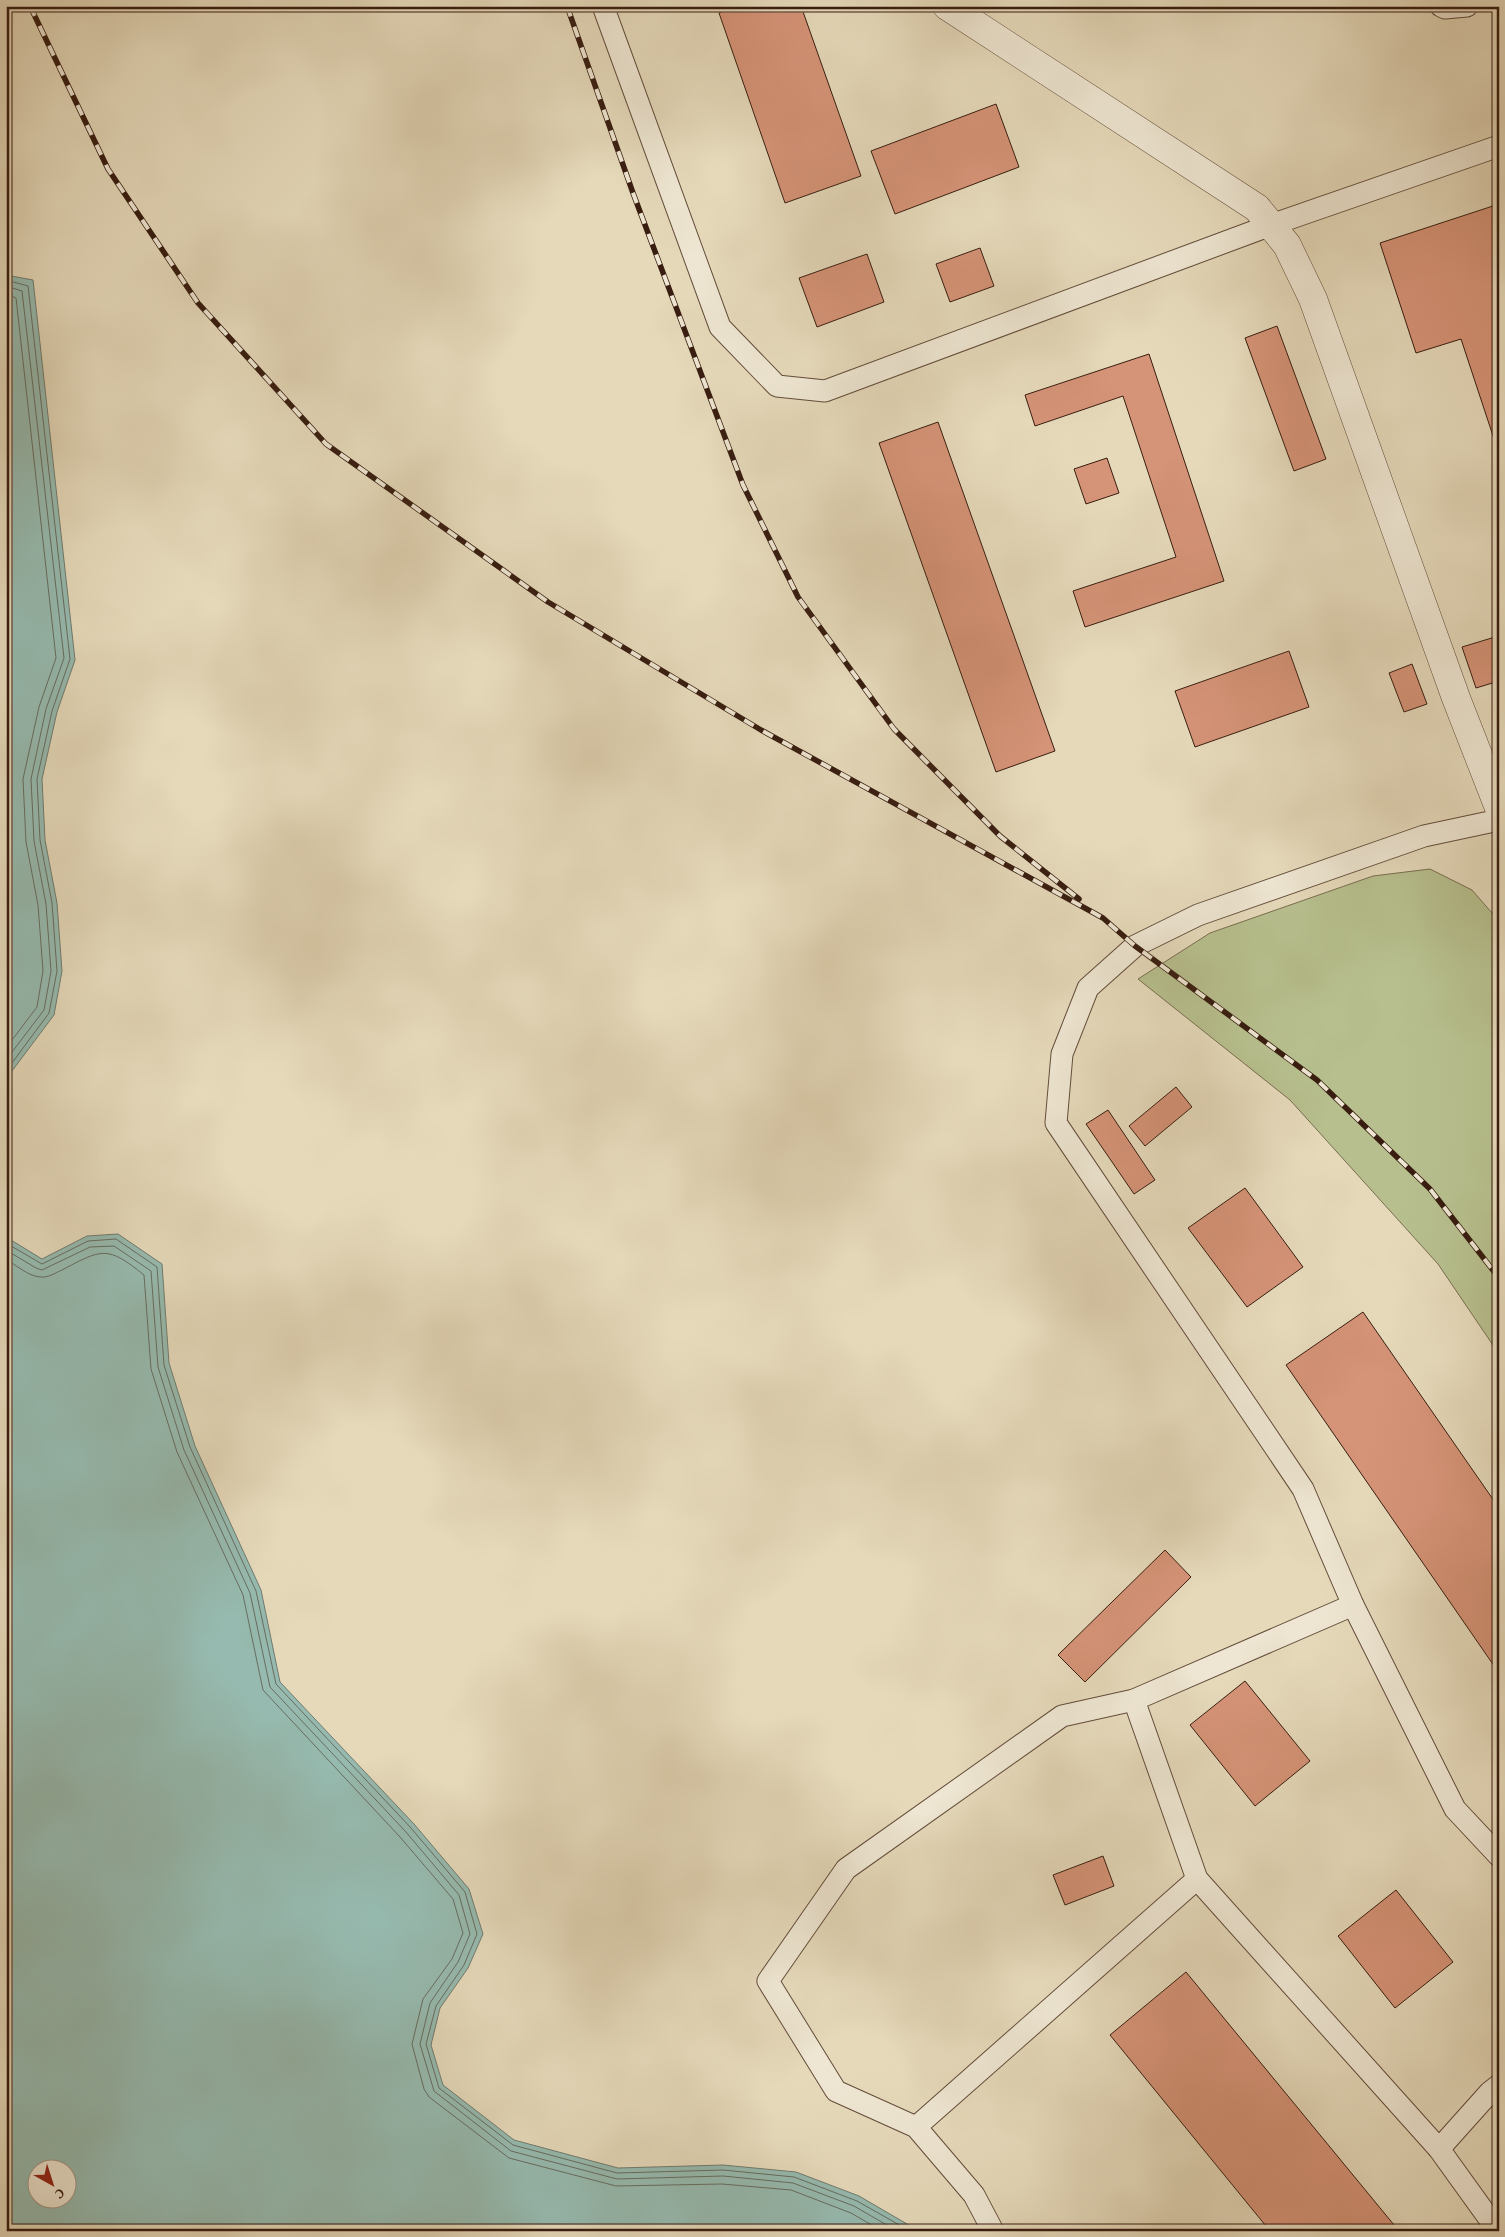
<svg xmlns="http://www.w3.org/2000/svg" width="1505" height="2237" font-family="'Gentium Book Plus',serif">
<rect width="100%" height="100%" fill="#e5d9ba"/>
<filter id="stains"><feTurbulence type="fractalNoise" baseFrequency=".004" numOctaves="4"/><feColorMatrix values="0 0 0 0 .2 0 0 0 0 .09 0 0 0 0 .02 0 0 0 .5 -.17"/></filter>
<radialGradient id="worn" r=".72"><stop offset=".6" stop-color="#630" stop-opacity="0"/><stop offset="1" stop-color="#630" stop-opacity=".3"/></radialGradient>
<path fill="#b7bf8e" stroke="#786e4f" d="M1430,869L1472,890L1499,921V1354L1438,1264L1290,1100L1138,979L1210,933L1373,876Z"/>
<g fill="#96baaf" stroke="#707b6f" fill-rule="evenodd">
<path d="M6,275L33,280L75,660L57,712L42,779L45,840L57,903L62,971L54,1015L6,1079Z"/>
<path d="M118,1234L162,1264L169,1363L195,1446L261,1590L280,1682L414,1824L469,1889L483,1934L468,1968L440,2008L431,2045L443,2085L514,2140L618,2168L723,2165L796,2172L859,2196L919,2231H6V1237L42,1259L87,1236ZM38,2170H68V2200H38Z"/>
</g>
<g fill="none" stroke-linecap="round" stroke-linejoin="round">
<g stroke="#676c60" stroke-width="1">
<path d="M6,280L28,286L70,659L52,711L37,779L40,840L52,903L57,971L49,1013L6,1071"/>
<path d="M6,286L22,291L64,658L46,709L31,779L34,841L46,904L51,971L44,1010L6,1060"/>
<path d="M6,294L16,298L56,658L39,707L23,779L26,842L38,905L43,971L37,1007L6,1048"/>
<path d="M6,1243L42,1264L88,1241L116,1239L157,1267L164,1365L190,1447L256,1591L276,1684L411,1828L465,1892L477,1934L464,1965L436,2006L426,2044L439,2088L513,2145L617,2173L723,2170L794,2177L857,2201L910,2231"/>
<path d="M6,1250L36,1268L42,1270L90,1247L114,1246L151,1271L158,1367L184,1450L250,1593L270,1687L406,1832L459,1895L470,1934L458,1962L430,2003L420,2044L434,2091L511,2151L617,2179L723,2176L793,2183L854,2206L897,2231"/>
<path d="M6,1259C16,1265 28,1276 40,1277C48,1278 55,1273 62,1270C102,1249 107,1245 144,1275L151,1369L177,1452L243,1595L263,1690L400,1837L453,1899L463,1933L452,1959L423,1999L412,2044L424,2089L429,2097L509,2158L616,2186L722,2184L791,2190L851,2213L882,2231"/>
</g>
</g>
<g fill="#d59377" stroke="#381d10">
<path d="M739,6H801L861,176L785,203L719,13Z"/>
<path d="M996,104L1019,167L895,214L871,151Z"/>
<path d="M1499,204V454L1461,339L1416,353L1380,243Z"/>
<path d="M980,248L994,286L950,302L936,264Z"/>
<path d="M867,254L884,302L817,327L799,278Z"/>
<path d="M1277,326L1326,459L1294,471L1245,338Z"/>
<path d="M1149,354L1224,581L1085,627L1073,591L1176,557L1123,396L1035,426L1025,395Z"/>
<path d="M938,422L1055,751L996,772L879,443Z"/>
<path d="M1107,458L1119,493L1086,504L1074,469Z"/>
<path d="M1495,637L1499,651V681L1476,688L1462,647Z"/>
<path d="M1289,651L1309,707L1195,747L1175,691Z"/>
<path d="M1412,664L1427,704L1404,712L1389,673Z"/>
<path d="M1176,1087L1192,1107L1145,1146L1129,1126Z"/>
<path d="M1108,1110L1155,1180L1134,1194L1086,1124Z"/>
<path d="M1245,1188L1303,1267L1247,1307L1188,1228Z"/>
<path d="M1363,1312L1499,1508V1673L1286,1365Z"/>
<path d="M1165,1550L1191,1577L1085,1682L1058,1655Z"/>
<path d="M1245,1681L1310,1761L1255,1806L1190,1725Z"/>
<path d="M1103,1856L1114,1886L1065,1905L1053,1875Z"/>
<path d="M1396,1890L1453,1962L1395,2008L1338,1936Z"/>
<path d="M1186,1972L1399,2231H1270L1110,2035Z"/>
</g>
<g fill="none" stroke-linecap="round" stroke-linejoin="round">
<g stroke="#634c3a" stroke-width="23">
<g id="lane">
<path d="M603,6L720,327L777,386L825,391L1271,225L1499,146"/>
<path d="M1441,6L1445,8L1467,6"/>
<path d="M1499,820L1424,836L1198,915L1135,946L1088,988L1062,1054L1056,1123L1303,1489L1353,1605L1455,1809L1499,1856"/>
<path d="M1134,1700L1197,1879L1439,2149L1498,2231"/>
<path d="M916,2127L1197,1879"/>
<path d="M1439,2149L1490,2092L1499,2085"/>
<path d="M993,2231L974,2195L916,2127L836,2091L768,1981L846,1869L1062,1716L1134,1700L1353,1605"/>
</g>
</g>
<g stroke="#634c3a" stroke-width="29">
<path id="street" d="M947,6L1257,208L1287,245L1313,299L1456,698L1499,808"/>
</g>
<use href="#lane" stroke="#eee6d2" stroke-width="21"/>
<use href="#street" stroke="#eee6d2" stroke-width="28"/>
<g stroke="#381d10" stroke-width="5.5">
<g id="rail">
<path d="M30,6L108,169L198,303L326,444L548,602L761,730L1103,918L1135,946L1317,1080L1430,1189L1499,1278"/>
<path d="M567,6L633,193L743,485L798,597L894,729L1000,836L1079,899"/>
</g>
</g>
<use href="#rail" stroke="#eee6d2" stroke-width="4" stroke-dasharray="11" stroke-linecap="butt"/>
</g>
<rect width="1505" height="2237" fill="none" stroke="#e5d9ba" stroke-width="25"/>
<rect x="8" y="8" width="1490" height="2222" fill="none" stroke="#381d10" stroke-width="2.5"/>
<rect x="12" y="12" width="1480" height="2212" fill="none" stroke="#381d10"/>
<g transform="translate(52 2184) rotate(141)"><circle r="24" fill="#eee6d2" stroke="#a59684"/>
<path d="M0-4L9 19L0 12L-9 19Z" fill="#8f2418"/>
<text y="-8" font-size="14" font-weight="bold" text-anchor="middle" fill="#381d10">С</text>
</g>
<rect width="100%" height="100%" filter="url(#stains)"/>
<rect width="100%" height="100%" fill="url(#worn)"/>
</svg>
